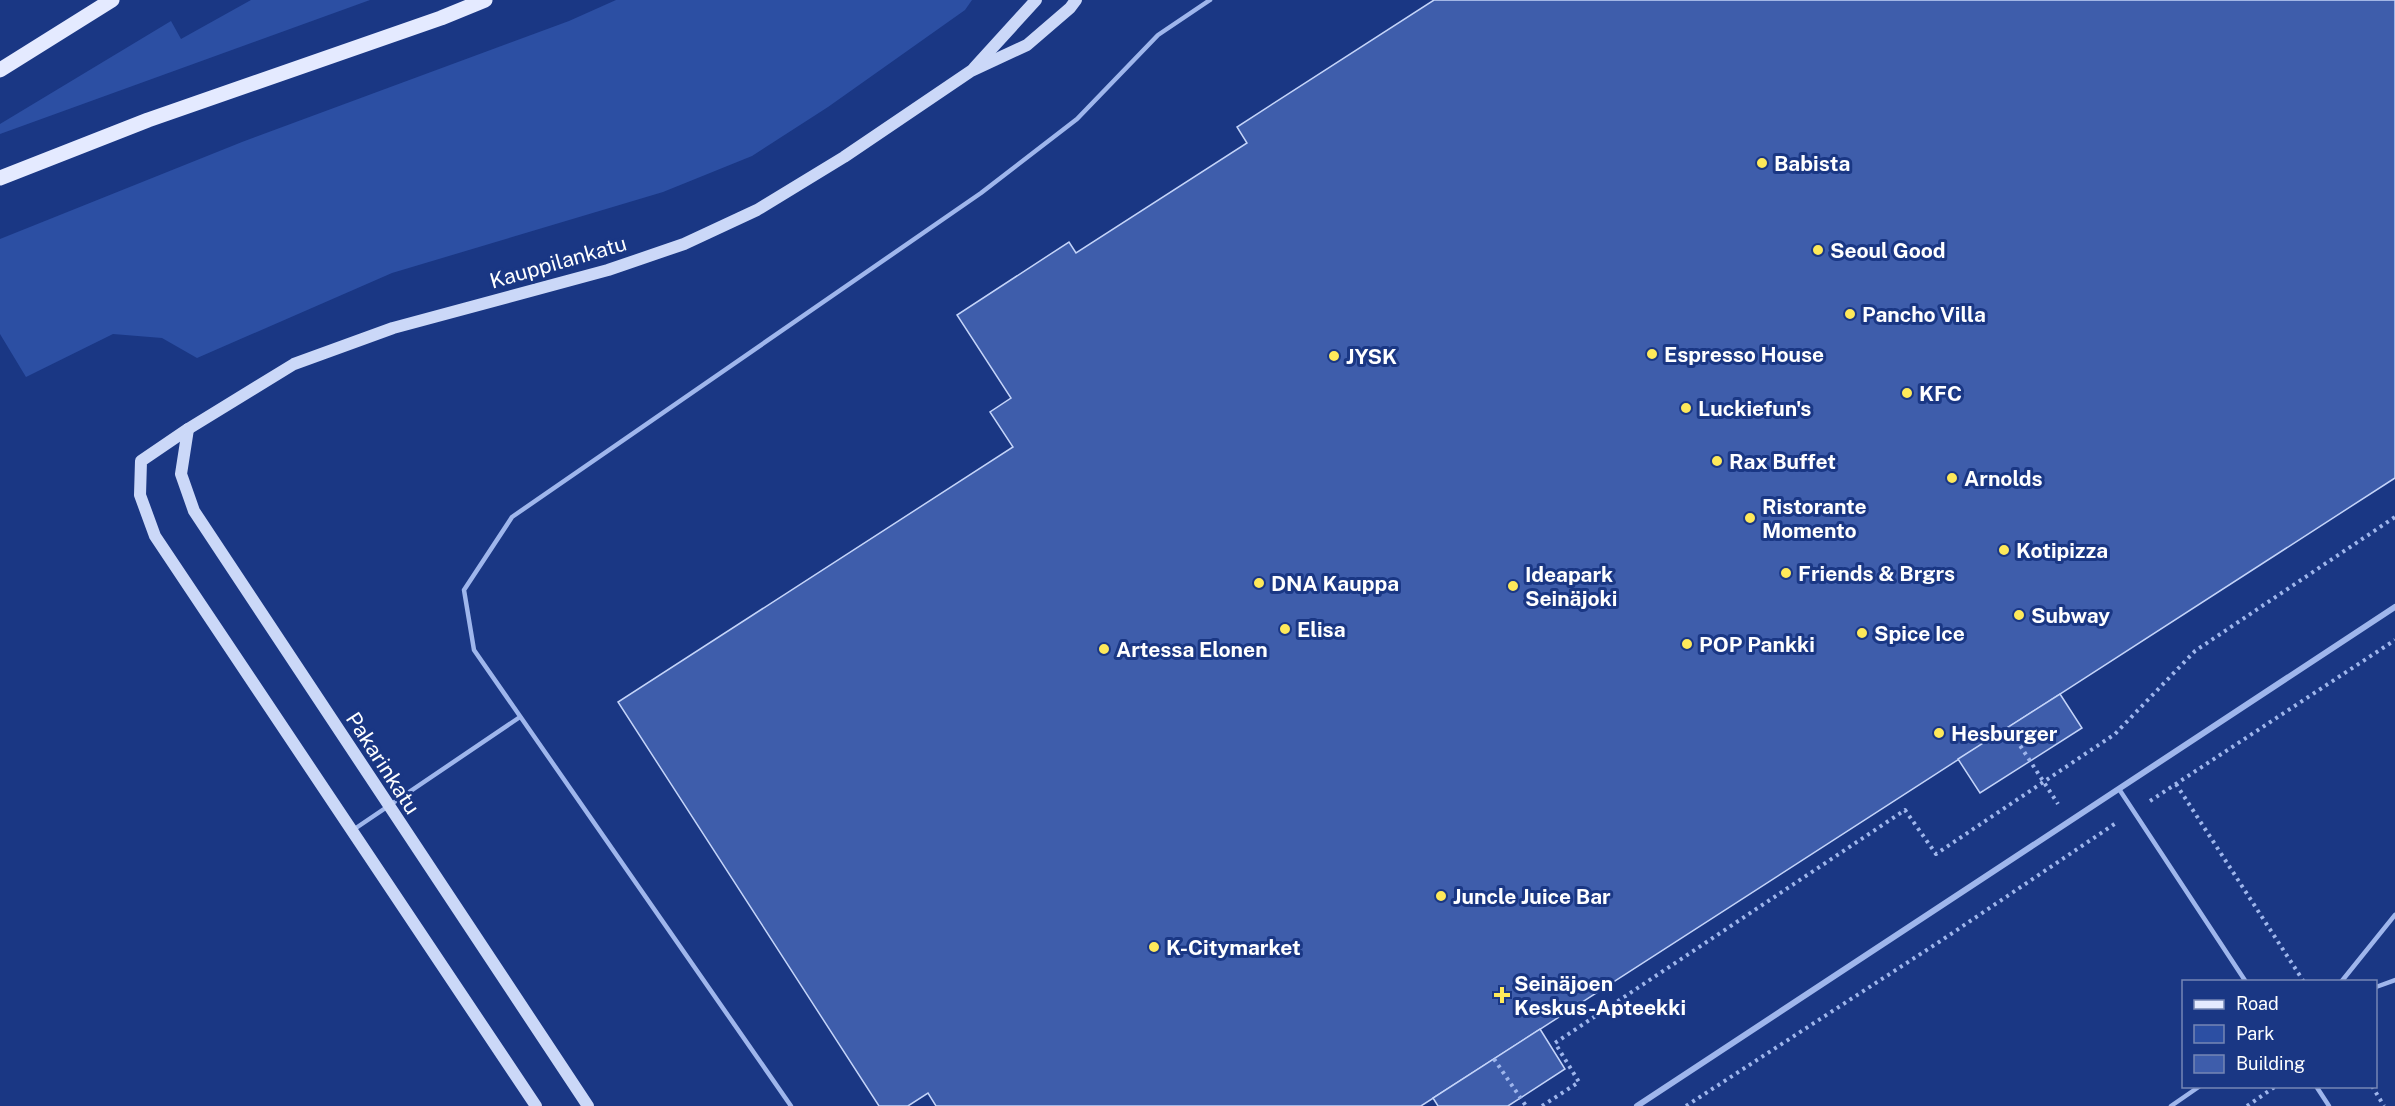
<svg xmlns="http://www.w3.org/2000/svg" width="2395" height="1106" font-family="'Public Sans',sans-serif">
<rect width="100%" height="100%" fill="#1a3784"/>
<g fill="#2c4fa3">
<path d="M251,0H370L0,134V124L171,21L181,39Z"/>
<path d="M616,0H972L965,10L828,107L752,156L663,192L392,273L197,358L162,338L113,334L26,377L0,334V239L242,142L569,21Z"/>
</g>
<g fill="#3e5dab" stroke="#c4d4f9" stroke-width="1.5">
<path d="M1434,0H2395V478L1421,1106H936L928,1093L908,1106H879L618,702L1013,447L990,412L1011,398L957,315L1069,242L1076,253L1247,143L1237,127Z"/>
<path d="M2060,694L2082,728L1980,793L1958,759Z"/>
<path d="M1540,1029L1565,1069L1508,1106H1438L1433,1098Z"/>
</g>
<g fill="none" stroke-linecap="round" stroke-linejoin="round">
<g stroke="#9fb6ec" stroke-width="4" stroke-dasharray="3 4.5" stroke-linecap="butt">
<path d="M2008,727L2058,804"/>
<path d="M2176,784L2304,982"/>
<path d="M2150,801L2395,640"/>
<path d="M1494,1059L1526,1106"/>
<path d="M2372,1086L2384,1106"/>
<path d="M1542,1106L1579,1082L1555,1043L1905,810L1936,854L2115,734L2195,651L2395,517"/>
<path d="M1686,1106L1939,942L2116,823"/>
<path d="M2247,1106L2276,1086"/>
</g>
<g stroke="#9fb6ec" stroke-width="4.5">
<path d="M2119,789L2246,982"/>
<path d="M353,830L520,717"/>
<path d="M2341,982L2395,915"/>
<path d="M2376,987L2395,980"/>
<path d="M2316,1086L2329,1106"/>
<path d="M791,1106L474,650L464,590L512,517L981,193L1077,119L1158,35L1210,0"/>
<path d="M2171,1106L2200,1086"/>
</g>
<path stroke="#9fb6ec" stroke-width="6" d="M1637,1106L2395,607"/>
<g stroke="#cbd8f8" stroke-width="12">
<path d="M974,68L1036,0"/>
<path d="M188,429L181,474L194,511L588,1106"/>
<path d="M536,1106L155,536L140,495L141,461L188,429L294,364L393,328L608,270L684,244L757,210L844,157L971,71L1027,45L1070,8L1076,0"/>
</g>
<g stroke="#e4eaff" stroke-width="15">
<path d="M0,70L112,0"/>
<path d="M0,178L148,120L441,18L485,0"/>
</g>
</g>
<g fill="#fee95a" stroke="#1a3784" stroke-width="2">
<circle cx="1762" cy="163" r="6"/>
<circle cx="1818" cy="250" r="6"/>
<circle cx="1850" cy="314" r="6"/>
<circle cx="1652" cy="354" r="6"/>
<circle cx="1334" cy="356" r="6"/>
<circle cx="1907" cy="393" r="6"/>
<circle cx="1686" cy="408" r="6"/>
<circle cx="1717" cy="461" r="6"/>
<circle cx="1952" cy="478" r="6"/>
<circle cx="1750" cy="518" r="6"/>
<circle cx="2004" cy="550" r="6"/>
<circle cx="1786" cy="573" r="6"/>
<circle cx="1259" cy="583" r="6"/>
<circle cx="1513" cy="586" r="6"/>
<circle cx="2019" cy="615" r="6"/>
<circle cx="1285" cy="629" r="6"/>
<circle cx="1862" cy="633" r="6"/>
<circle cx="1687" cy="644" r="6"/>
<circle cx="1104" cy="649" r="6"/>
<circle cx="1939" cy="733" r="6"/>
<circle cx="1441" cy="896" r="6"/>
<circle cx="1154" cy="947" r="6"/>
<path d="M1499 986h6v6h6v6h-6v6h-6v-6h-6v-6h6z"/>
</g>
<g text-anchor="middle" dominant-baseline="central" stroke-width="6" stroke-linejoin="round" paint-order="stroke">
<g font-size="21" font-weight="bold" fill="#fff" stroke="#1a3784" text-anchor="start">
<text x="1774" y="163">Babista</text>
<text x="1830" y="250">Seoul Good</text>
<text x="1862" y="314">Pancho Villa</text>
<text x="1664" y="354">Espresso House</text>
<text x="1346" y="356">JYSK</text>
<text x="1919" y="393">KFC</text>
<text x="1698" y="408">Luckiefun's</text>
<text x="1729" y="461">Rax Buffet</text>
<text x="1964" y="478">Arnolds</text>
<text x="1762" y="506">Ristorante<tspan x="1762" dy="24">Momento</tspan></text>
<text x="2016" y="550">Kotipizza</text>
<text x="1798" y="573">Friends &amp; Brgrs</text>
<text x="1525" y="574">Ideapark<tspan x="1525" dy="24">Seinäjoki</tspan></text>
<text x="1271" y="583">DNA Kauppa</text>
<text x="2031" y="615">Subway</text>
<text x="1297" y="629">Elisa</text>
<text x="1874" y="633">Spice Ice</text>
<text x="1699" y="644">POP Pankki</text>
<text x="1116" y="649">Artessa Elonen</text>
<text x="1951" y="733">Hesburger</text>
<text x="1453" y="896">Juncle Juice Bar</text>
<text x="1166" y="947">K-Citymarket</text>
<text x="1514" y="983">Seinäjoen<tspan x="1514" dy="24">Keskus-Apteekki</tspan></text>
</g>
<g font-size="21" fill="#fff" stroke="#1a3784">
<text transform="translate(558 262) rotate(-16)">Kauppilankatu</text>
<text transform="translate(383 763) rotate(57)">Pakarinkatu</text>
</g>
</g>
<rect x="2182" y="980" width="195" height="108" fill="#1a3784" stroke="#7687b5" stroke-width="1.5"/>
<rect x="2194" y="1000" width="30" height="9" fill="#e4eaff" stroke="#7687b5" stroke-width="1.5"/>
<text x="2236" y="1010" font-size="18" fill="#ffffff">Road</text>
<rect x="2194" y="1025" width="30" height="18" fill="#2c4fa3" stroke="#7687b5" stroke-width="1.5"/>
<text x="2236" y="1040" font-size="18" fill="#ffffff">Park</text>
<rect x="2194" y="1055" width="30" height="18" fill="#3e5dab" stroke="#7687b5" stroke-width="1.5"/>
<text x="2236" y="1070" font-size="18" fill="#ffffff">Building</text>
</svg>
